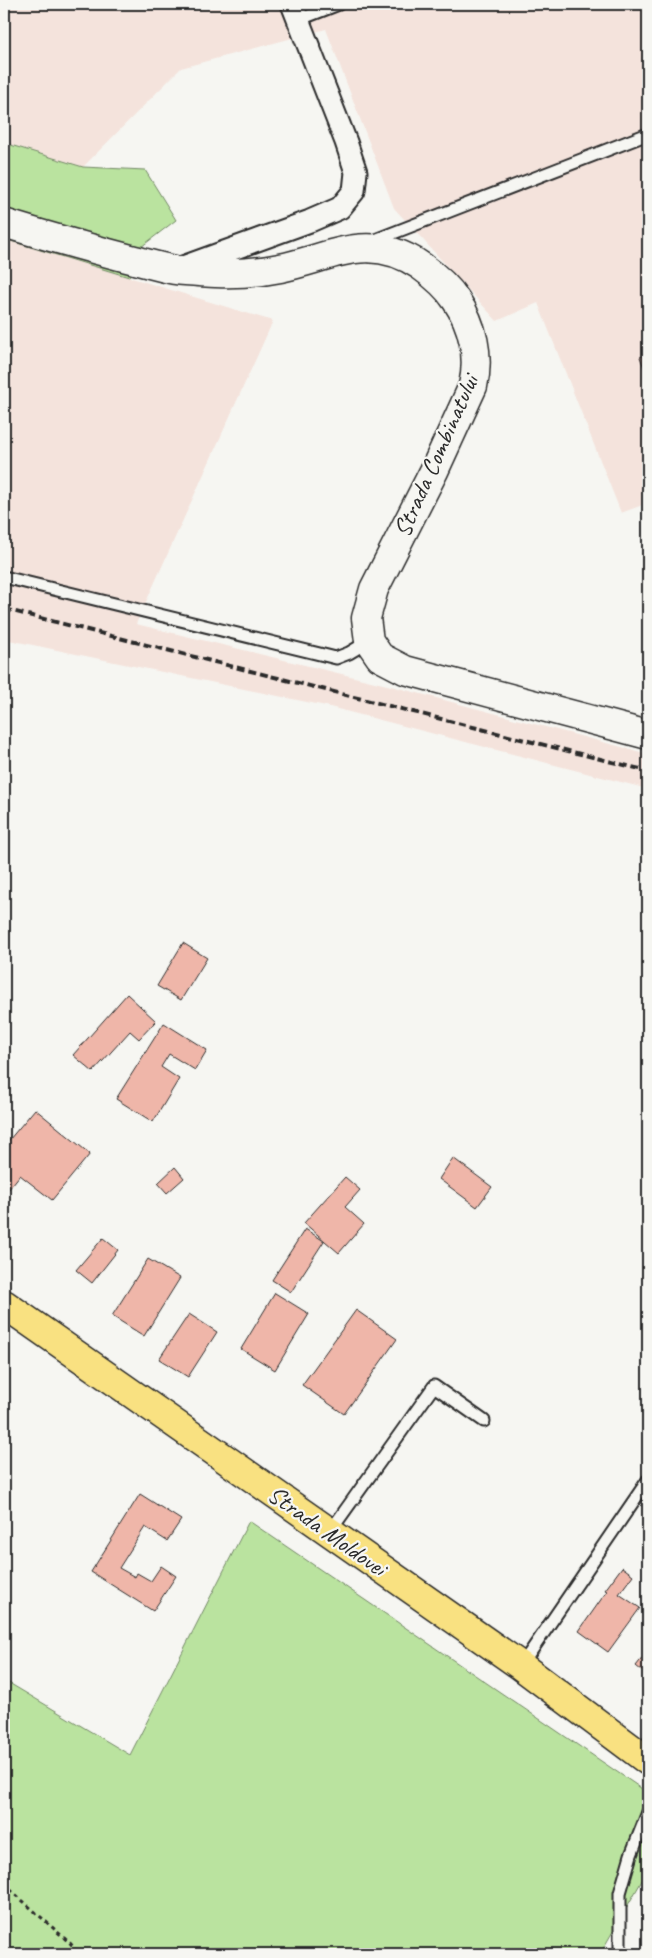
<svg xmlns="http://www.w3.org/2000/svg" width="652" height="1958" font-family="Caveat,sans-serif">
<rect width="100%" height="100%" fill="#f6f6f2"/>
<filter id="ink" filterUnits="userSpaceOnUse"><feTurbulence type="fractalNoise" baseFrequency=".02" numOctaves="2"/><feDisplacementMap in="SourceGraphic" scale="10" xChannelSelector="R" yChannelSelector="G"/><feConvolveMatrix kernelMatrix="1 2 1 2 8 2 1 2 1" color-interpolation-filters="sRGB"/></filter>
<g filter="url(#ink)">
<g fill="#f4e3dc">
<path d="M4,4H648V503L621,513L538,303L497,321L394,208L326,29L181,68L83,167L4,143Z"/>
<path d="M4,239L273,321L136,624L387,685L648,754V789L326,706L4,639Z"/>
</g>
<g fill="#bae39f" stroke="#728765">
<path d="M4,143L83,167L145,170L176,220L141,247L129,277L4,239Z"/>
<path d="M249,1521L648,1793V1870L600,1954H4V1680L130,1755Z"/>
</g>
<g fill="#efb6a9" stroke="#2b2b2b">
<path d="M648,354V378L640,357Z"/>
<path d="M183,943L207,958L181,1000L157,986Z"/>
<path d="M127,994L156,1021L139,1039L130,1031L93,1072L73,1055Z"/>
<path d="M164,1023L207,1050L195,1070L169,1054L161,1067L179,1079L153,1122L116,1099Z"/>
<path d="M35,1109L90,1154L52,1200L20,1175L4,1195V1146Z"/>
<path d="M453,1158L492,1187L477,1207L439,1179Z"/>
<path d="M175,1167L184,1178L167,1193L158,1183Z"/>
<path d="M345,1177L360,1190L345,1207L364,1224L339,1253L304,1223Z"/>
<path d="M305,1229L324,1241L291,1292L272,1280Z"/>
<path d="M103,1238L118,1250L92,1283L76,1270Z"/>
<path d="M148,1259L180,1278L144,1336L112,1316Z"/>
<path d="M275,1293L309,1314L275,1370L241,1349Z"/>
<path d="M356,1310L397,1339L344,1414L302,1385Z"/>
<path d="M189,1314L217,1332L188,1377L159,1359Z"/>
<path d="M140,1494L181,1520L167,1541L145,1527L119,1568L135,1577L137,1573L151,1581L161,1566L176,1576L153,1611L91,1572Z"/>
<path d="M622,1567L633,1575L619,1594L640,1608L608,1652L579,1631L607,1591L605,1590Z"/>
<path d="M648,1651V1676L636,1666Z"/>
</g>
<g fill="none" stroke-linecap="round" stroke-linejoin="round">
<g stroke="#2b2b2b" stroke-width="15">
<g id="lane">
<path d="M298,20L339,4"/>
<path d="M370,242L648,134"/>
<path d="M4,577L336,658L349,653L369,641"/>
<path d="M329,1533L434,1386L484,1421"/>
<path d="M521,1666L648,1480"/>
<path d="M620,1954V1893L631,1855L648,1812"/>
</g>
</g>
<g stroke="#2b2b2b" stroke-width="25">
<path id="street" d="M180,268L310,221L340,208L354,191L356,172L346,142L292,4"/>
</g>
<g stroke="#2b2b2b" stroke-width="31">
<path id="secondary" d="M4,223C45,236 86,247 127,258C143,262 159,267 175,270C188,272 203,272 216,273C237,274 260,272 280,268C333,257 369,231 421,266C435,276 447,286 456,300C473,325 480,356 473,386L434,471L374,589L366,618L369,641L380,657L405,670L648,735"/>
</g>
<g stroke="#2b2b2b" stroke-width="31">
<path id="primary" d="M4,1304L521,1666L648,1761"/>
</g>
<path stroke="#2b2b2b" stroke-width="3" stroke-dasharray="4 4" stroke-linecap="butt" d="M4,1884L71,1944L78,1954"/>
<use href="#lane" stroke="#f6f6f2" stroke-width="11"/>
<use href="#street" stroke="#f6f6f2" stroke-width="21"/>
<use href="#secondary" stroke="#f6f6f2" stroke-width="28"/>
<use href="#primary" stroke="#f9e181" stroke-width="28"/>
<path stroke="#2b2b2b" stroke-width="4" stroke-dasharray="8 4" stroke-linecap="butt" d="M4,609L648,771"/>
</g>
</g>
<g text-anchor="middle" dominant-baseline="central" stroke-width="4.5" stroke-linejoin="round" paint-order="stroke">
<g font-size="25" fill="#2b2b2b" stroke="#f6f6f2">
<text transform="translate(436 456) rotate(-66)">Strada Combinatului</text>
<text transform="translate(327 1531) rotate(35)">Strada Moldovei</text>
</g>
</g>
<rect width="652" height="1958" fill="none" stroke="#f6f6f2" stroke-width="20"/>
<rect x="10" y="10" width="632" height="1938" fill="none" stroke="#2b2b2b" stroke-width="2" filter="url(#ink)"/>
</svg>
